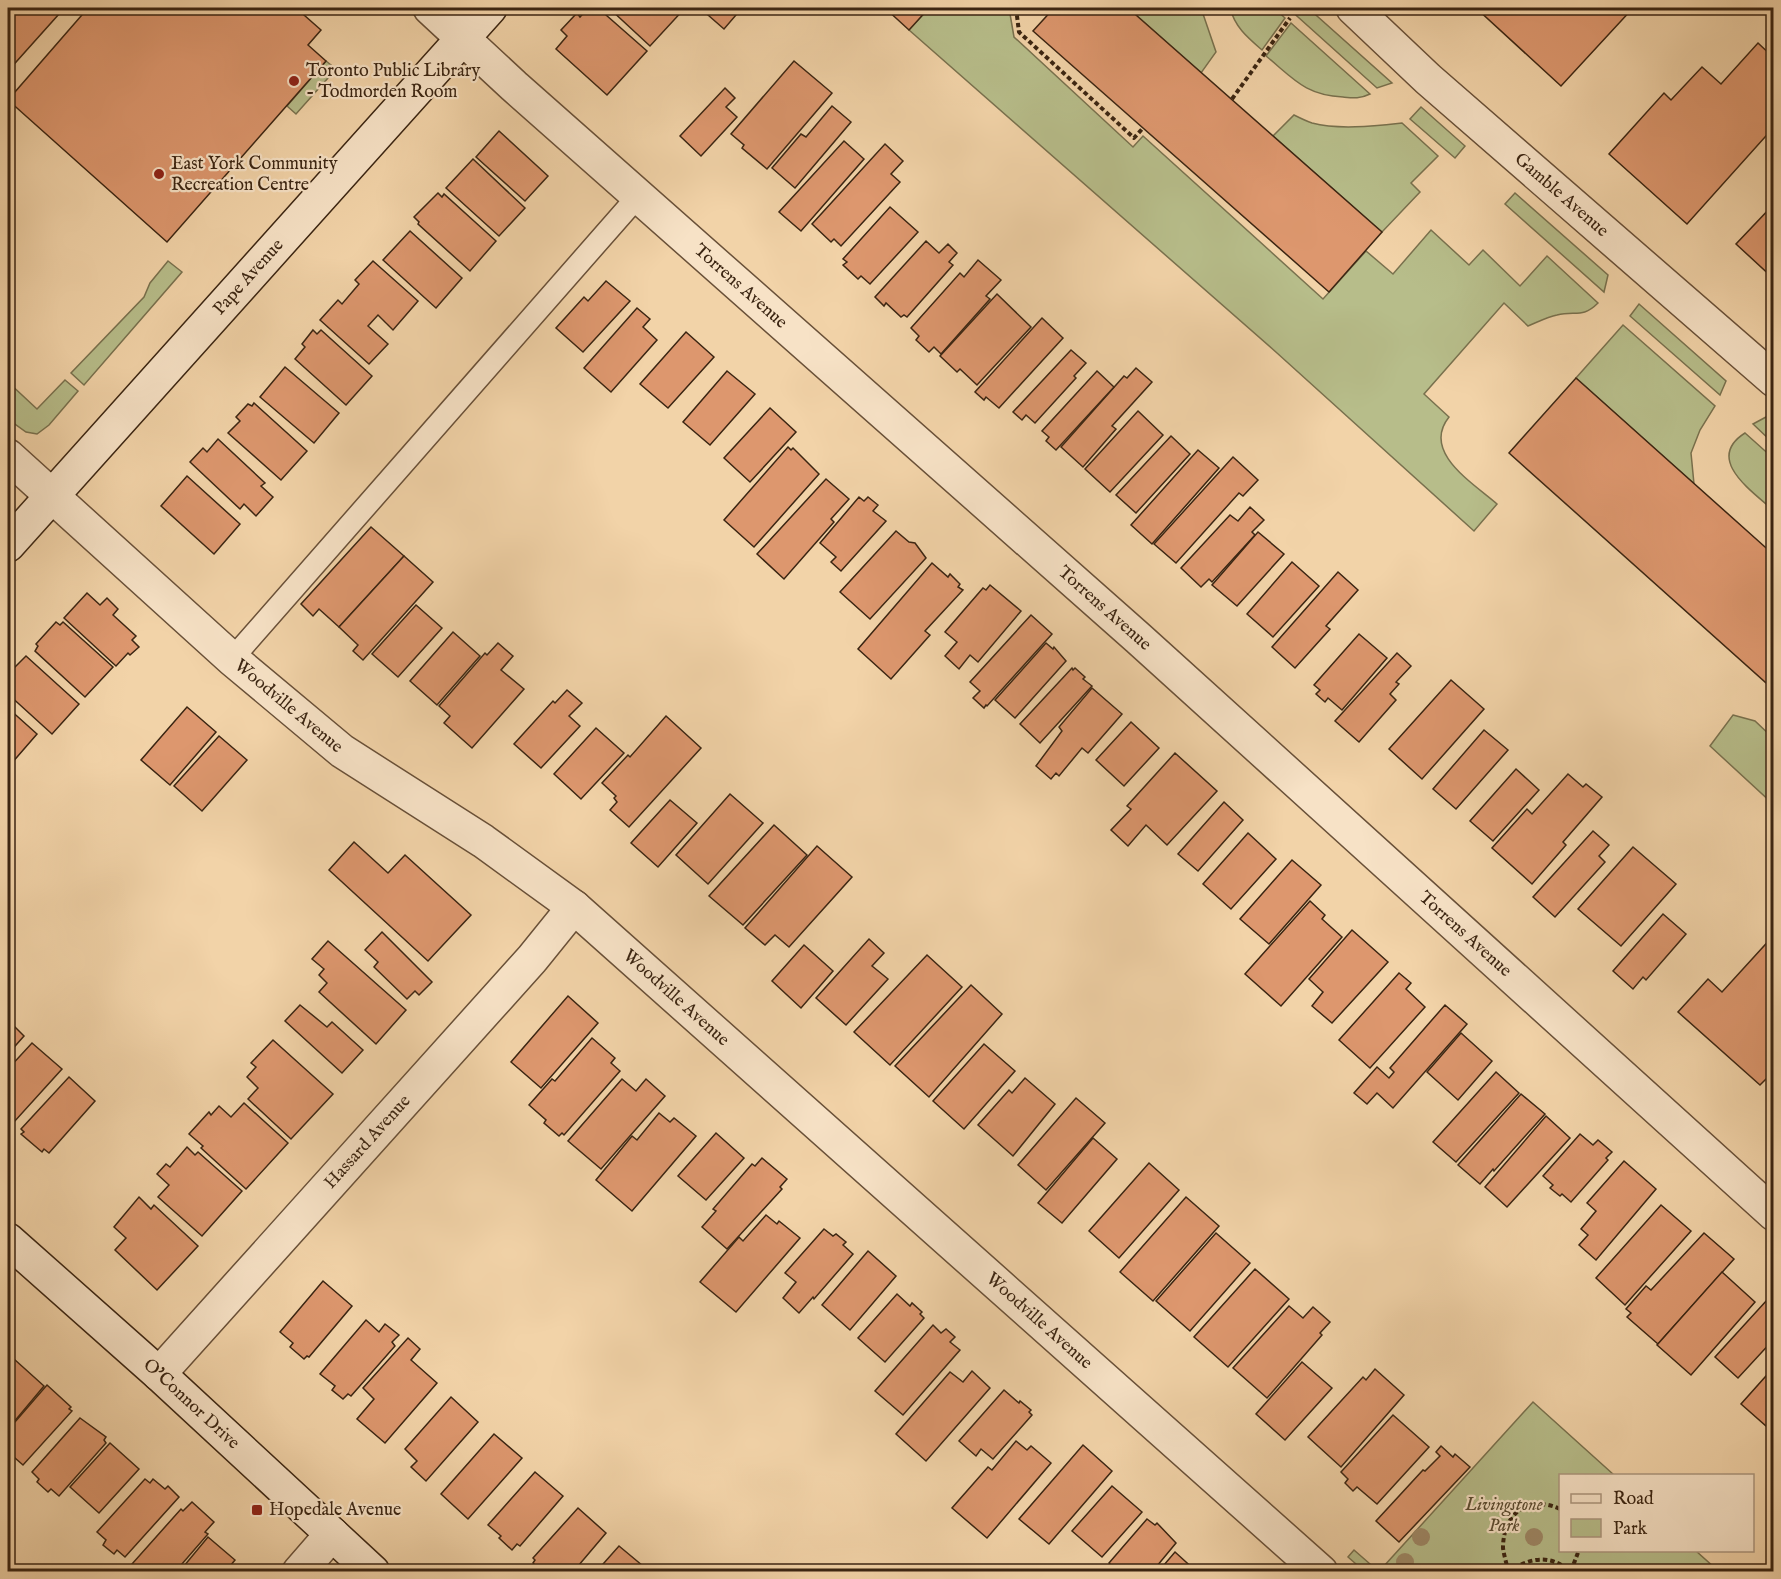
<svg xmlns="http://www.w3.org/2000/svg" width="1781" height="1579" font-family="'IM FELL English',serif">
<rect width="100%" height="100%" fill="#f2d3a8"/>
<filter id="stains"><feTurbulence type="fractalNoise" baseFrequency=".00333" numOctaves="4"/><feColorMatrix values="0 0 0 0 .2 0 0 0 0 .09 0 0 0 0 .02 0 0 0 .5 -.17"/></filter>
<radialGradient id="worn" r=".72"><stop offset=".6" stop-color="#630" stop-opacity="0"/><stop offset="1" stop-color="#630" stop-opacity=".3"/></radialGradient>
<g fill="#b7bd8a" stroke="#79714e" stroke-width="1.5">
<path d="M929,8H1009L1014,37L1133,147L1143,136L1323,299L1366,251L1393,274L1431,230L1469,265L1483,250L1520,286L1547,256L1598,303C1582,319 1575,310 1557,315C1547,317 1538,322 1528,326L1504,303L1424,394L1449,417C1421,452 1473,483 1497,504L1474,531L1277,353L909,30Z"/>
<path d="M1128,8H1201L1216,52L1201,73Z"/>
<path d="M1230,8H1274L1285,18L1262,50C1247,37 1235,27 1230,8Z"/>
<path d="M1288,8H1308L1392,83L1377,88Z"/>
<path d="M1291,23L1370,94C1360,99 1353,98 1343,97C1305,95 1294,79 1266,56Z"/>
<path d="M326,61L336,69L296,114L287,106Z"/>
<path d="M1421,107L1465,146L1455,158L1410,119Z"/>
<path d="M1294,115C1300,118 1306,121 1312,123C1339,130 1374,126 1402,123L1438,156L1411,183L1420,192L1382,232L1273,136Z"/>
<path d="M1515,193L1608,275L1604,292L1505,204Z"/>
<path d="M168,261L182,272L84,385L71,373L144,297L150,283Z"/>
<path d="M1639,304L1726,381L1720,395L1630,316Z"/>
<path d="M1623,325L1715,406L1700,430L1691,453L1694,484L1576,378Z"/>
<path d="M65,380L78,391L49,425L37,434L26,432L8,419V382L37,409Z"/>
<path d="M1766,417L1773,423V443L1753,424Z"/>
<path d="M1745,433L1773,458V510C1752,491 1704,459 1745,433Z"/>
<path d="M1733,715L1755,721L1773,738V804L1710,746Z"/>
<path d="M1533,1402L1614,1475L1560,1476V1550L1696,1551L1716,1569L1713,1571L1391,1572L1384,1566Z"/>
<path d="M1354,1550L1378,1571H1364L1348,1557Z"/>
</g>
<g fill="#dd976e" stroke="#3b2512" stroke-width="1.5">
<path d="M8,8H52L59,14L8,71Z"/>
<path d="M88,8H296L321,30L308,45L326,61L167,242L8,100Z"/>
<path d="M588,8H598L647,51L607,95L556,49L567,36L561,30L577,13L580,17Z"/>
<path d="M609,8H685L650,46Z"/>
<path d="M700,8H742L724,29Z"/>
<path d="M885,8H929L909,30Z"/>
<path d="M1054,8H1128L1382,232L1329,292L1033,31Z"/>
<path d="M1476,8H1633L1561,86Z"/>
<path d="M1758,43L1774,58V127L1687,224L1609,154L1664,93L1671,100L1702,67L1721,84Z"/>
<path d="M794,61L832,93L767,169L742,148L744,145L731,134Z"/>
<path d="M725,88L735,98L726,107L737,117L701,156L680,136Z"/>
<path d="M832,106L851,122L795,188L772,168L801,134L806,137Z"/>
<path d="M499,131L548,176L525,201L476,157Z"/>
<path d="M844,141L864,159L801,231L779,212Z"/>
<path d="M885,144L903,161L891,174L900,182L841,246L834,239L831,242L812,224Z"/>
<path d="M473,159L525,208L499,236L446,188Z"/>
<path d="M438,193L442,197L444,194L496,241L470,271L418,224L419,222L414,217Z"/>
<path d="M1774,204V279L1736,244Z"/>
<path d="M890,207L918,232L870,284L861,276L858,279L843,265L847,262L843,259Z"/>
<path d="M410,231L462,278L436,308L383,260Z"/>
<path d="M926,241L939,253L948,244L957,253L949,262L953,265L907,317L904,315L901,317L886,303L884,306L875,297Z"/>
<path d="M978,260L1001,280L986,296L990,299L941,354L934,347L929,352L916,340L919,336L911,328L960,273L964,277Z"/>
<path d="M373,261L418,301L393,330L378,315L368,326L388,344L369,364L320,320L338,300L342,304L359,284L355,280Z"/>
<path d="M606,281L630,301L583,352L556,328L584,297L588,301Z"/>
<path d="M997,294L1031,327L977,385L960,369L957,372L940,356Z"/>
<path d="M637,308L650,319L643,327L657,340L611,392L584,368Z"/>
<path d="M1042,318L1063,338L999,408L986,397L984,400L975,392Z"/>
<path d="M313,330L317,334L321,330L372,376L346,405L295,359L305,347L302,344Z"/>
<path d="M686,332L714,357L668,408L640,384Z"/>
<path d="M1071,350L1086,363L1074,376L1076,378L1035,423L1026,415L1022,420L1013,412Z"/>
<path d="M285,367L339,413L314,443L260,397Z"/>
<path d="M1136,368L1152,382L1112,426L1116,429L1083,467L1061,447L1124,376L1127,378Z"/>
<path d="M727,371L755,394L710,445L683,422Z"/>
<path d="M1097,371L1114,387L1056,450L1046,441L1049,437L1042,431Z"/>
<path d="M1576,378L1774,555V690L1509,453Z"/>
<path d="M254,403L307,451L281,480L228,433L240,421L236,417L248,404L252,406Z"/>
<path d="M770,408L796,432L750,482L724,458Z"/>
<path d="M1138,411L1163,435L1110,492L1085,469Z"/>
<path d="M1171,436L1190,454L1136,513L1116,495Z"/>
<path d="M218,439L265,483L261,486L273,497L256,516L244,504L240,509L190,462L203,448L207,452Z"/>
<path d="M788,447L791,450L793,448L819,474L754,547L724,520Z"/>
<path d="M1198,450L1219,468L1152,544L1131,525Z"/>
<path d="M1233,457L1258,480L1243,496L1239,493L1176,563L1154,544Z"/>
<path d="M187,476L240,524L214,554L161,506Z"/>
<path d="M826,479L849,499L831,519L834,522L784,579L757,554Z"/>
<path d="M859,497L864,501L868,497L878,505L873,511L886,521L841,571L831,562L836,557L820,543Z"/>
<path d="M1250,507L1264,520L1252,532L1255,535L1212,582L1209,579L1201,587L1181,568L1230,515L1238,521Z"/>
<path d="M371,527L404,556L339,627L319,609L313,616L301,604Z"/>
<path d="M896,531L909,542L915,543L926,558L870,619L840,592Z"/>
<path d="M1258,532L1284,554L1237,606L1212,585Z"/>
<path d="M404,556L433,582L363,660L353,651L358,645L339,627Z"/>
<path d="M1292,562L1319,586L1273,637L1247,614Z"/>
<path d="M932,563L948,577L950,574L960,584L958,587L963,590L925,631L930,635L891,679L858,649Z"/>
<path d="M1338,572L1358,590L1326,626L1330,629L1295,668L1272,647Z"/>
<path d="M990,585L1021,611L978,662L970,655L959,669L945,656L957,642L945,632L983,588L986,590Z"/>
<path d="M87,593L100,605L107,598L118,609L113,615L136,636L132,640L139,647L130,655L128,653L116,666L64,618Z"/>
<path d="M416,605L442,628L398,677L372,654Z"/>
<path d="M1031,615L1052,634L987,706L986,705L984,708L973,698L980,691L970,682Z"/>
<path d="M56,622L60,625L63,622L113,667L85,697L35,651L38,646L36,644Z"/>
<path d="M453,632L480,656L437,705L410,681Z"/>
<path d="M1359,634L1387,658L1342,710L1328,698L1325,702L1316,694L1320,690L1314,685Z"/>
<path d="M498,643L513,656L501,670L524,689L472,748L444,723L450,716L439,706L485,653L487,655Z"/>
<path d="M1046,643L1053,649L1054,647L1066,661L1015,718L995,700Z"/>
<path d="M1397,653L1411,666L1396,682L1399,684L1390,694L1396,700L1359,742L1335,721Z"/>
<path d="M26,656L79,704L52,734L8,694V674Z"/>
<path d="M1072,668L1073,670L1075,668L1085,677L1083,679L1092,686L1040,743L1020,724Z"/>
<path d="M1451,680L1484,709L1422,779L1389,749Z"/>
<path d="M1092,688L1122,714L1088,753L1082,748L1059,776L1056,773L1051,779L1036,766L1062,731L1059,727Z"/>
<path d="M567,690L582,703L569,716L580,726L541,768L514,744L553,701L555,703Z"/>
<path d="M187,707L216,732L170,785L141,760Z"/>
<path d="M8,708L37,734L11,764L8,761Z"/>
<path d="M666,716L701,748L629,827L610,810L617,802L614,798L616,796L602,783L628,755L630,757Z"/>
<path d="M1131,722L1159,748L1124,786L1096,760Z"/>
<path d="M596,728L624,753L581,799L554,774Z"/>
<path d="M1484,730L1508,750L1456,809L1433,789Z"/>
<path d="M219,736L247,760L202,811L174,786Z"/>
<path d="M1175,753L1217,791L1167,845L1146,825L1128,846L1111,830L1131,809L1127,806Z"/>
<path d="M1516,769L1539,790L1493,841L1470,821Z"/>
<path d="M1568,774L1583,787L1586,784L1602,797L1563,842L1566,845L1532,884L1492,848L1527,809L1532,814Z"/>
<path d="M730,794L763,823L708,884L676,855Z"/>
<path d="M670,800L697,823L658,867L631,843Z"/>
<path d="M1224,802L1243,820L1198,871L1178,854Z"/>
<path d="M774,825L807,855L743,925L709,896Z"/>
<path d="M1593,831L1609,845L1599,856L1605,862L1555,917L1533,897Z"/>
<path d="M1248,833L1276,859L1231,909L1203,884Z"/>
<path d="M354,842L388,873L405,855L471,915L428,961L329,870Z"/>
<path d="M817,846L852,877L789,947L775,935L765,945L745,928Z"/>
<path d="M1633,847L1676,884L1621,946L1578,909Z"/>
<path d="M1292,860L1321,885L1269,944L1240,919Z"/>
<path d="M1310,901L1325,915L1322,919L1342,937L1281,1006L1245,974Z"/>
<path d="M1663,914L1686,934L1646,980L1643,977L1633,989L1613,971Z"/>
<path d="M1352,930L1388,962L1332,1023L1312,1006L1323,992L1309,979Z"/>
<path d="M382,932L432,982L419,995L415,991L407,999L374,967L378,962L365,950Z"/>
<path d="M1774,935V1071L1760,1085L1678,1012L1708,979L1722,992Z"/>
<path d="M869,939L884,953L872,966L888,979L846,1025L816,998Z"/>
<path d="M328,941L406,1010L376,1044L319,992L327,983L319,975L324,969L312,959Z"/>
<path d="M804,945L833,971L801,1008L772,981Z"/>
<path d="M927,955L962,987L890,1065L854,1032Z"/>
<path d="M1399,973L1411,983L1406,989L1425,1007L1370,1068L1339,1040Z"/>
<path d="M971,985L1002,1014L929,1097L895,1066Z"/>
<path d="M568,996L598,1023L541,1088L511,1062Z"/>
<path d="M300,1005L327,1027L332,1022L363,1050L342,1073L285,1021Z"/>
<path d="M1445,1005L1467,1024L1393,1108L1377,1093L1367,1104L1354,1093L1377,1067L1389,1078L1394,1072L1390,1068Z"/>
<path d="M8,1020L24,1036L8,1054Z"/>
<path d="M1461,1033L1492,1061L1458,1100L1427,1072Z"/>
<path d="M592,1038L615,1058L611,1063L620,1071L564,1135L562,1133L559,1136L544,1123L546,1120L529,1105L552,1079L555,1081Z"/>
<path d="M273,1040L333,1094L291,1139L248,1099L258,1088L247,1077L256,1067L251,1063Z"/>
<path d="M32,1043L62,1069L14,1122L11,1119L8,1123V1069Z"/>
<path d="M984,1044L1015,1071L964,1129L933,1101Z"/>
<path d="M1496,1072L1519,1093L1456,1162L1433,1142Z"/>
<path d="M69,1077L95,1101L49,1153L44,1149L42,1152L21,1134L24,1132L21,1129Z"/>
<path d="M1025,1078L1055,1104L1013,1156L978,1125L1009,1090L1012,1093Z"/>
<path d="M622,1079L636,1091L646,1079L665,1096L601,1169L568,1141Z"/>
<path d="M1521,1094L1545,1114L1494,1171L1493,1169L1480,1184L1458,1165Z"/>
<path d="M1076,1098L1105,1123L1046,1190L1018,1165Z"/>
<path d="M244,1103L288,1143L246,1189L201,1148L203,1146L189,1134L209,1112L211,1115L219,1106L231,1117Z"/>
<path d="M659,1113L670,1122L674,1118L696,1136L632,1211L596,1180L632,1136L637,1140Z"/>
<path d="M1546,1116L1570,1138L1507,1207L1485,1187Z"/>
<path d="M716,1133L744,1158L706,1200L678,1176Z"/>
<path d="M1580,1134L1593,1145L1598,1140L1612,1152L1606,1158L1608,1160L1571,1202L1562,1194L1560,1196L1550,1188L1553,1185L1543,1176Z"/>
<path d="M1093,1138L1117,1159L1062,1223L1038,1203Z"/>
<path d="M187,1147L195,1155L198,1152L242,1191L202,1236L158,1197L169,1185L157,1174L166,1164L170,1167Z"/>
<path d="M762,1158L787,1179L780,1187L782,1189L727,1249L702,1227L716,1211L713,1209L752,1164L755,1166Z"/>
<path d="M1624,1161L1656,1189L1596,1260L1579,1245L1588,1235L1581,1229L1596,1211L1587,1203Z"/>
<path d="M1149,1163L1179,1190L1119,1258L1089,1231Z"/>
<path d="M139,1197L151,1209L154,1205L198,1246L157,1290L115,1250L126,1238L114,1227Z"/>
<path d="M1186,1197L1219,1226L1153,1301L1120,1272Z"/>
<path d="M1661,1205L1691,1231L1625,1305L1596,1278Z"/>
<path d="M766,1215L777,1224L779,1221L800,1238L736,1312L700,1282L739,1237L743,1241Z"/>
<path d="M824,1229L833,1236L836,1234L846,1242L843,1245L853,1254L814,1299L813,1297L799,1313L783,1298L796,1282L785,1273Z"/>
<path d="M1216,1233L1250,1263L1190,1331L1156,1301Z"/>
<path d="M1704,1233L1734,1259L1658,1344L1627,1317L1631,1313L1626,1309L1646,1286L1651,1290Z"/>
<path d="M868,1251L896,1276L850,1330L822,1305Z"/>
<path d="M1255,1269L1289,1299L1228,1367L1194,1337Z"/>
<path d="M1722,1272L1755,1302L1691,1375L1657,1345Z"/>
<path d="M323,1281L352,1306L309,1357L307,1356L304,1359L290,1347L293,1343L280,1332Z"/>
<path d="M897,1294L910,1306L912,1303L922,1312L920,1314L924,1318L885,1362L858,1338Z"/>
<path d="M1767,1300L1774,1306V1339L1738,1378L1715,1357Z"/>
<path d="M1289,1306L1303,1318L1313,1307L1330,1322L1320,1333L1322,1335L1267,1398L1233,1368Z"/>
<path d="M366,1320L379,1332L385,1324L399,1335L392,1342L395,1346L351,1396L348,1394L343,1399L332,1390L335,1386L320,1374Z"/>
<path d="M933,1325L941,1333L946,1329L955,1337L950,1342L960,1350L903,1415L875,1391Z"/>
<path d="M408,1338L420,1349L411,1360L437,1383L385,1443L357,1419L374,1399L363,1388Z"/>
<path d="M14,1359L44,1386L8,1429V1367Z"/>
<path d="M1302,1362L1332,1388L1285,1440L1256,1414Z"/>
<path d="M1774,1367V1433L1741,1404Z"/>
<path d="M1375,1369L1404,1395L1341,1467L1308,1437L1363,1377L1366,1380Z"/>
<path d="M972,1371L990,1388L926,1461L896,1434L950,1372L963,1382Z"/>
<path d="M47,1385L71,1407L69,1409L72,1411L23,1465L15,1458L12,1461L8,1457V1430Z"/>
<path d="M1004,1390L1019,1403L1020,1401L1031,1410L1029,1412L1032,1415L993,1459L981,1449L976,1456L959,1441Z"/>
<path d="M451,1397L478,1422L426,1481L411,1467L417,1461L405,1449Z"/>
<path d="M1393,1415L1429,1447L1377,1504L1357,1487L1353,1491L1345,1483L1348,1479L1341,1472Z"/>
<path d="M80,1418L106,1437L104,1440L106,1443L59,1496L51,1489L48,1492L37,1482L39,1479L32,1472Z"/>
<path d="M494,1434L522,1458L468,1519L441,1494Z"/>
<path d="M1016,1441L1027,1450L1031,1446L1051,1463L987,1538L952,1508L988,1467L992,1470Z"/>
<path d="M110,1443L139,1469L99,1513L70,1487Z"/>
<path d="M1083,1445L1112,1471L1049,1544L1019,1519Z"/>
<path d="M1441,1446L1453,1457L1455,1454L1470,1467L1399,1542L1376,1521L1423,1470L1425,1471L1440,1456L1436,1452Z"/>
<path d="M535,1472L563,1496L520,1546L517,1544L512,1550L499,1538L501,1536L488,1525Z"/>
<path d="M145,1479L150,1483L153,1479L165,1489L168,1486L179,1497L125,1557L117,1550L114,1554L103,1545L106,1540L97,1532Z"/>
<path d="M1112,1486L1142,1512L1102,1557L1072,1531Z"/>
<path d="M192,1502L214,1522L205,1532L208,1534L175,1572H128L134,1565L132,1564L181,1509L183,1511Z"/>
<path d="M578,1508L606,1533L573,1572H542L533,1563L535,1560L533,1558Z"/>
<path d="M1147,1519L1155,1525L1157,1523L1176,1543L1152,1572H1117L1109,1563Z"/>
<path d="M208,1537L235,1560L225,1572H179Z"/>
<path d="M619,1546L649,1571L596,1572Z"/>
<path d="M1175,1552L1197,1572H1158Z"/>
</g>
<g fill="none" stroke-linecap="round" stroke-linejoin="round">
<g stroke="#695038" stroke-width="24">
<path id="lane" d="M232,659L639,195"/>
</g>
<g stroke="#695038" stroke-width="36">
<g id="street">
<path id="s1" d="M430,8L514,86L1138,638L1774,1214"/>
<path id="s2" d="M1353,8L1428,79L1774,380"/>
<path id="s3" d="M8,456L232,659L342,751L483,841L574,907L1321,1572"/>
<path id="s4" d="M159,1374L532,959L574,907"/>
<path d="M299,1572L332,1534"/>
</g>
</g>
<g stroke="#3b2512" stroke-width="36">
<g id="secondary">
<path id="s5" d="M8,545L490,8"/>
<path id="s6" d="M8,1240L159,1374L373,1572"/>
</g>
</g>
<g stroke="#3b2512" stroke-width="4" stroke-dasharray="4.5 3" stroke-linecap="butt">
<path d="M1016,8L1019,32L1134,138L1143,128"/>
<path d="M1232,99L1290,18"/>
<path d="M1571,1571L1579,1550"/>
<path d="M1508,1572C1507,1564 1504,1556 1503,1548C1503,1514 1528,1494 1560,1509"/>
<path d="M1508,1572C1530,1557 1551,1554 1571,1572"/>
</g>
<use href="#lane" stroke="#f7e2c6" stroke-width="21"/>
<use href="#street" stroke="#f7e2c6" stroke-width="33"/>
<use href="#secondary" stroke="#f7e2c6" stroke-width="33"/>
</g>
<g fill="#9e8866">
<circle cx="1421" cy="1537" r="9"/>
<circle cx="1534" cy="1537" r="9"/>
<circle cx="1405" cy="1562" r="9"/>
</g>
<g fill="#8f2418" stroke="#f7e2c6" stroke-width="2">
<circle cx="294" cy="81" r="6"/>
<circle cx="159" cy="174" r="6"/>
<rect x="251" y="1504" width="12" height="12" rx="3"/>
</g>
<g text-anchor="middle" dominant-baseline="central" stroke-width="4.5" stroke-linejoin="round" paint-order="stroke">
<g font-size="18" fill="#3b2512" stroke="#f7e2c6" text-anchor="start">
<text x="306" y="71">Toronto Public Library<tspan x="306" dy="21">- Todmorden Room</tspan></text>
<text x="171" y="164">East York Community<tspan x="171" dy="21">Recreation Centre</tspan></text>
<text x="269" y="1510">Hopedale Avenue</text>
</g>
<g font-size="18" fill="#3b2512" stroke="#f7e2c6">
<text stroke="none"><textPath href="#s2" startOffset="280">Gamble Avenue</textPath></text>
<text stroke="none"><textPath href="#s5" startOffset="360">Pape Avenue</textPath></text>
<text stroke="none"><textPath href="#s1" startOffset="417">Torrens Avenue</textPath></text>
<text stroke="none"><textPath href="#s1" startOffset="903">Torrens Avenue</textPath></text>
<text stroke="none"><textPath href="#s3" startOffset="376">Woodville Avenue</textPath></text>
<text stroke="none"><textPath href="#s1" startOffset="1389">Torrens Avenue</textPath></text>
<text stroke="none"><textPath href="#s3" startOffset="862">Woodville Avenue</textPath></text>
<text stroke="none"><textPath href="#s4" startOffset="312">Hassard Avenue</textPath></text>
<text stroke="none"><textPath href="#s3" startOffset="1348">Woodville Avenue</textPath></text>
<text stroke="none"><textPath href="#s6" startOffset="246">O'Connor Drive</textPath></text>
</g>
<g font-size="18" font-style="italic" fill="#5a4b30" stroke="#f7e2c6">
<text x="1504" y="1505">Livingstone<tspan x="1504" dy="21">Park</tspan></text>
</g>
</g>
<rect width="1781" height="1579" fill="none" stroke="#f2d3a8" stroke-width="30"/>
<rect x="9" y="9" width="1763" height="1561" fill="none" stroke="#3b2512" stroke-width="3"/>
<rect x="15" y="15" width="1751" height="1549" fill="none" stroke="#3b2512" stroke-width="1.5"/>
<rect x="1559" y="1474" width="195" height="78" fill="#f7e2c6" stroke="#ac967e" stroke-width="1.5"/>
<rect x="1571" y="1494" width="30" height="9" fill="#f7e2c6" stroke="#ac967e" stroke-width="1.5"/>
<text x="1613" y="1504" font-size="18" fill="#3b2512">Road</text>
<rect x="1571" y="1519" width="30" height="18" fill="#b7bd8a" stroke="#ac967e" stroke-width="1.5"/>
<text x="1613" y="1534" font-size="18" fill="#3b2512">Park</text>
<rect width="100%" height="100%" filter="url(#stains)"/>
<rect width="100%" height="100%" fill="url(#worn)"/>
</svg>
